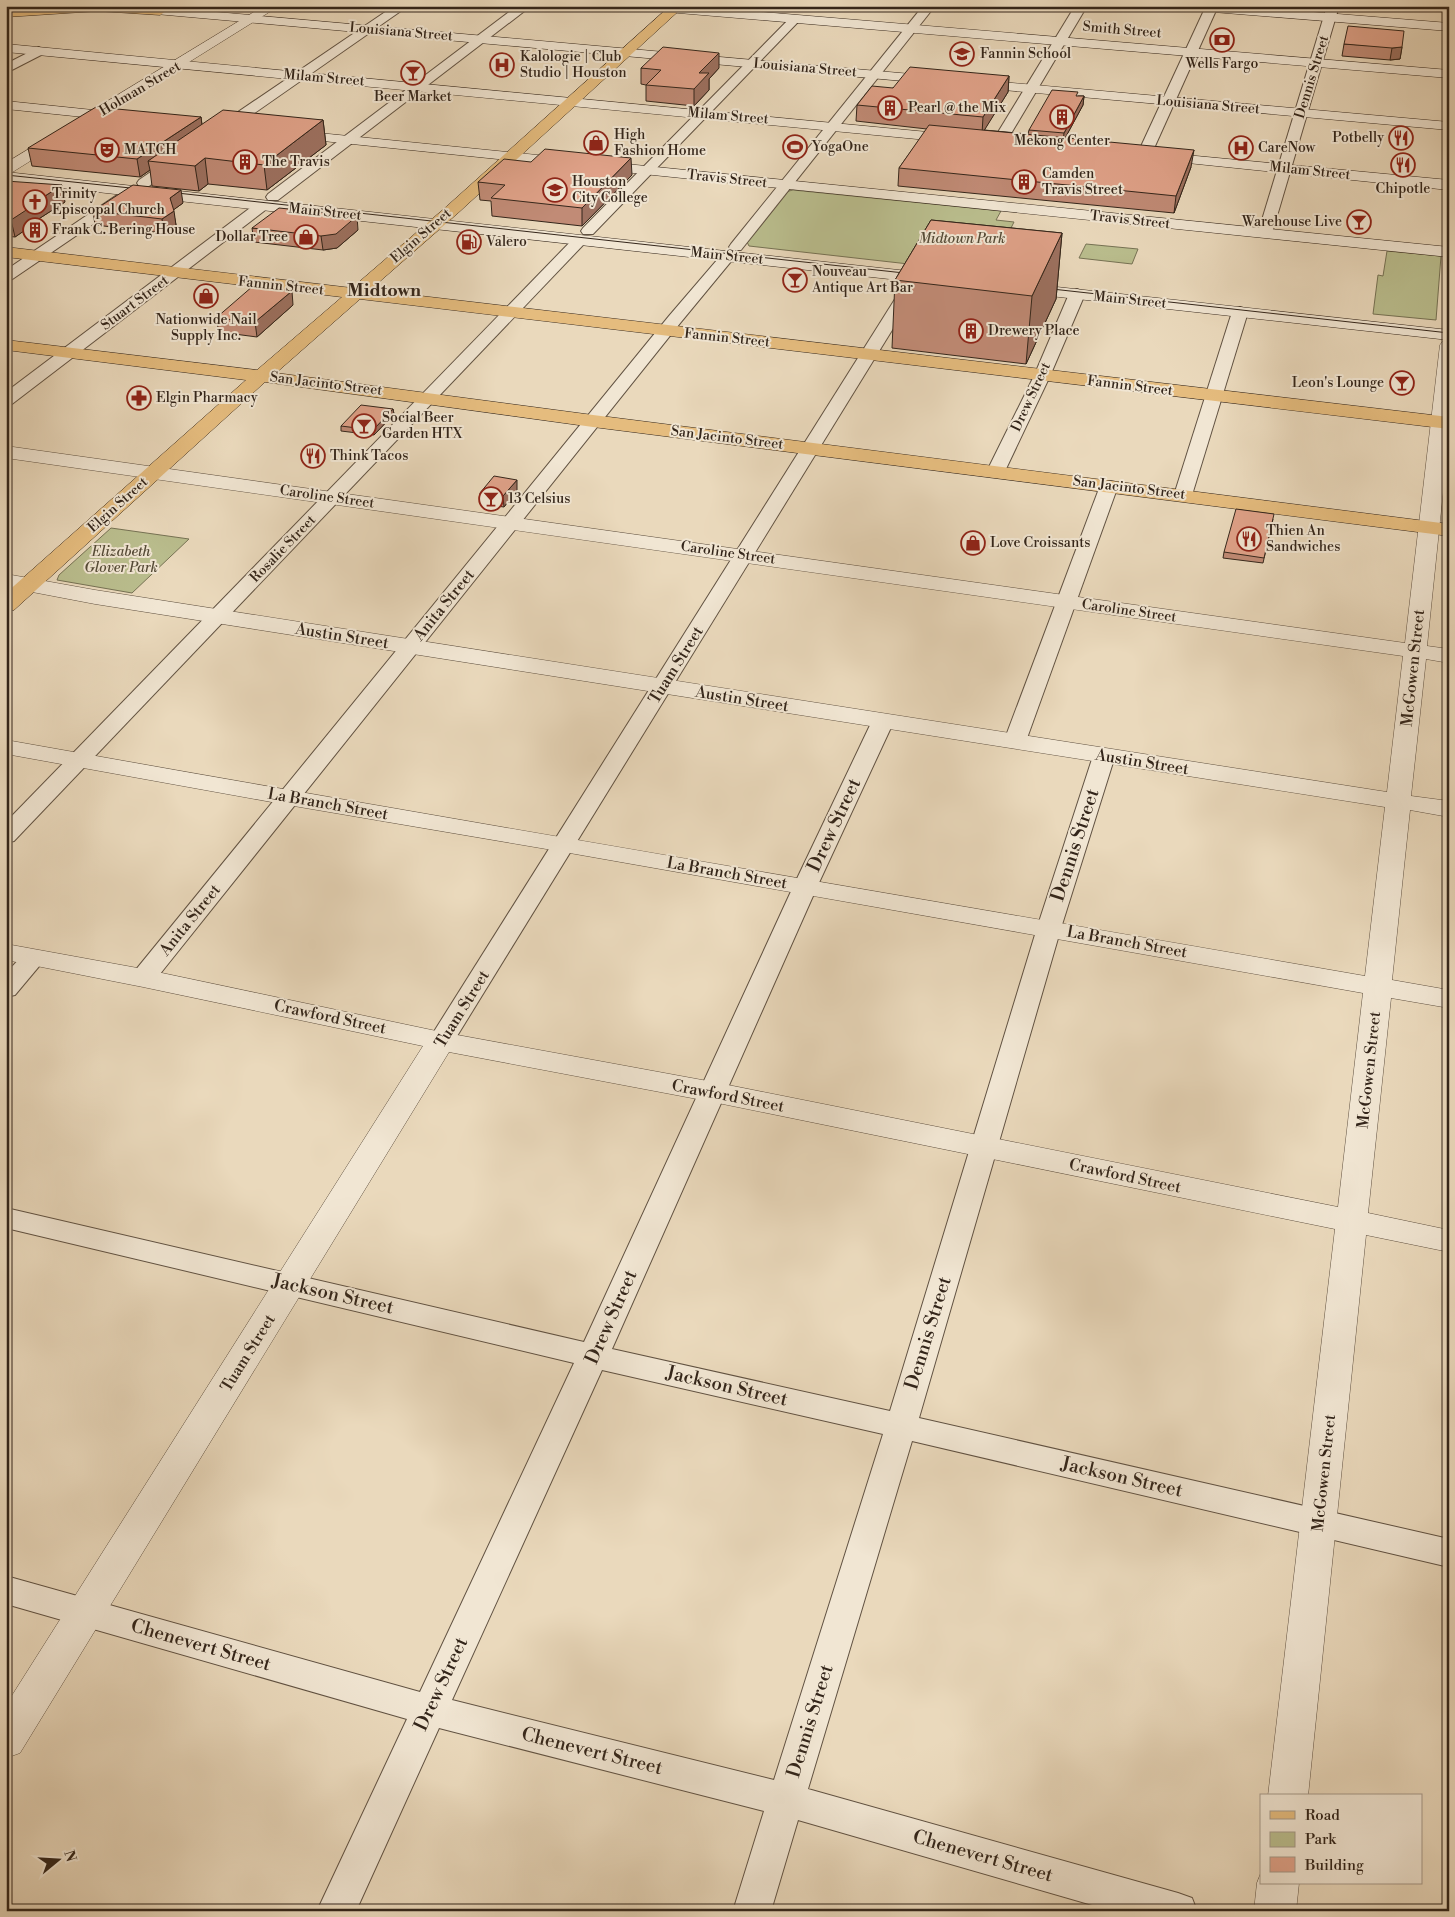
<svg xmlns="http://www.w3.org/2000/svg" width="1455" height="1917" font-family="'Libre Bodoni',serif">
<rect width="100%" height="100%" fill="#ead9bc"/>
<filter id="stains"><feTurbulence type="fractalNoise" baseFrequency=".004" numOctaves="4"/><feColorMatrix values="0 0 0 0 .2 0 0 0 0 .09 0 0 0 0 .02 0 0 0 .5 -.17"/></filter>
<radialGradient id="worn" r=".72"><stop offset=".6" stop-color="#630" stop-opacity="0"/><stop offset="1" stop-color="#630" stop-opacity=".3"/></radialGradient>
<g fill="#babe8e" stroke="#767254">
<path d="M793,190L1001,211L996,220L1014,222L1009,232L1015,276L749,246L747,242L785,192Z"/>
<path d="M1086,244L1138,249L1132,264L1079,258Z"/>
<path d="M1387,251L1441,256L1436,320L1373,314L1378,275L1383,276Z"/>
<path d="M111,528L189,539L132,593L57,580L59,575Z"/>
</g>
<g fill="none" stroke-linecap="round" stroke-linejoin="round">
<g stroke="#615242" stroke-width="2">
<g id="minor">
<path d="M394,6H408L223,135H213L211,132L213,129Z"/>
<path d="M517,6H531L278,200H268L266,197L268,194Z"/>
<path d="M923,6H935L741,250H731L729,247L731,244Z"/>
<path d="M1075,6H1087L1006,142L999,146L994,145L992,142Z"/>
<path d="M1206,6H1218L1151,155L1149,158H1139L1137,155Z"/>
<path d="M1327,6H1339L1272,233L1270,236H1260L1258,233Z"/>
<path d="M795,16L801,19L799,21L593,234H583L581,231L583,228L791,17Z"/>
<path d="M39,47L45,51L43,54L6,73V64Z"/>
<path d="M179,155L184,156L186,159L184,162L149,186H139L137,183L139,180L174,156Z"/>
<path d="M122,194L127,195L129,198L127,201L11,280L6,282V270L117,195Z"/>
<path d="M263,201L268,202L270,205L268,208L12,404L6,405V392L258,202Z"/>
<path d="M580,236L585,237L587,240L585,243L14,841L6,843V822L575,237Z"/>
<path d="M728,252L733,253L735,256L733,259L681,322L152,984L143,986L134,984L130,978L134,972L669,316L723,253Z"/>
<path d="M910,283L915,285L918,288L454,1041L450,1047L441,1049L432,1047L428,1041L902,288L905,285Z"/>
<path d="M1077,289L1082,291L1085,294L1050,376L1005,471L1002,475L996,476L990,475L987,471L1034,376L1069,294L1072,291Z"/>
<path d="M1240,307L1246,309L1248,312L1192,495L1189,499L1183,501L1177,499L1174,495L1232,312L1234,309Z"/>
<path d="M1109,481L1115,482L1118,486L1026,741L1023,746L1015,748L1007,746L1004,741L1100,486L1103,482Z"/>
<path d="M883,715L891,716L894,721L817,887L612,1349L890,1411L1037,928L1093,756L1096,751L1104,749L1112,751L1115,756L1061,928L919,1418L1449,1539V1567L912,1441L808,1789L1178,1893L1192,1898L1197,1911H1113L798,1820L771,1911H733L764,1811L439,1728L356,1911H317L407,1719L6,1604V1576L420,1692L574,1363L6,1228V1208L584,1342L793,887L872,721L875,716ZM602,1370L883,1434L774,1780L452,1700Z"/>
<path d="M34,950L43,953L46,958L15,995L6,997V973L25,953Z"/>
</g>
</g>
<g stroke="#615242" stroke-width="1">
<g id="tertiary">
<path d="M264,6H279L11,173L6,174V163Z"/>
<path d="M1449,340V434L1427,646L1449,649V663L1426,659L1411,796L1449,801V817L1410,810L1392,980L1449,990V1008L1391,998L1368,1213L1449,1230V1252L1366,1235L1308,1796H1268L1335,1229L713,1102L449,1052L20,1753L6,1758V1705L423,1046L143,987L6,960V944L143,969L441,1032L713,1082L1338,1207L1363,993L564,852L288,805L6,754V740C459,821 912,897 1365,976L1385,807L95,604L6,587V574L95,590L1387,792L1403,656L6,458V446L1405,643L1440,345L1443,341Z"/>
<path d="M1261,1873V1883H1299L1296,1911H1254L1257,1883Z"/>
</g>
</g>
<g stroke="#33251a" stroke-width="1">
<g id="secondary">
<path d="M637,6H691L1449,70V78L643,10Z"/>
<path d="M1182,6H1238L1449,23V31L1188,10Z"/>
<path d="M160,7L1449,122V130L156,14L154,11L156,8Z"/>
<path d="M6,44L959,135L964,136L966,139L964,142L959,143L6,52Z"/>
<path d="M6,101L122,113L127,114L129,117L127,120L122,121L6,109Z"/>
<path d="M289,130L1449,247V257L284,137L282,134L284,131Z"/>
<path d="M1154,152L1449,180V190L1149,159L1147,156L1149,153Z"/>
<path d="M6,172L935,274L941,275L943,279L941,283L935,284L6,182Z"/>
<path d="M1020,283L1449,330V340L1014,292L1012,288L1014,284Z"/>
</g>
</g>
<g stroke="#33251a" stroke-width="1">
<path id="primary" d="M670,6H684L458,213L370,290L1449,417V429L360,299L276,373L593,415L1449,524V536L593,427L265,382L14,610L6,612V593L246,380L6,350V340L257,370L342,297L6,257V247L352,288L446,207Z"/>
</g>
<g stroke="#33251a" stroke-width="1">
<path id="motorway" d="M54,6H151L164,8L166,11L160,15L98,11L6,17V9Z"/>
</g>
<use href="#minor" fill="#f1e6d3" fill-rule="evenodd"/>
<use href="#tertiary" fill="#f1e6d3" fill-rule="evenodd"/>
<use href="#secondary" fill="#f1e6d3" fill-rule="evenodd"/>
<use href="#primary" fill="#e5bc7e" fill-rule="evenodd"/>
<use href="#motorway" fill="#e5bc7e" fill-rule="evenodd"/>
<g stroke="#33251a" stroke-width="1">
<path d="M6,175L140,189"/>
<path d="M168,192L913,274"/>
<path d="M1043,288L1449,333"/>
</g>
</g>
<g fill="#c18b76" stroke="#33251a">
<path d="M1344,44L1402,47L1400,59L1390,60L1342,56Z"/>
<path d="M641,68H719L709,79V90L694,106L646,101V85L641,84Z"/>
<path d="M1009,76L1008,92L984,130L1028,134L1029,130L1078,96H1084L1083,105L1065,138L1191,167L1174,213L898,186L899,168L927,129L856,121L857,105L893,88Z"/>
<path d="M201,117L202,125L323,120L326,145L267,190L208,184L199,191L152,186L150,170L140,177L32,166L28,148Z"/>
<path d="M632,175L582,226L492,216L491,201L480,200L478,182Z"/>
<path d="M6,181L65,202L37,220V222L15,237L6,236Z"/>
<path d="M183,203L173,210L176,225L164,233L95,225L93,211Z"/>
<path d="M931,220L1062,233L1056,299L1026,364L892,348L895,280Z"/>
<path d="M252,228L358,230L337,248L323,250L254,242Z"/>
<path d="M293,305L257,337L219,332L216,318Z"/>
<path d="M393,409L394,414L374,435L341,431V426Z"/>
<path d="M517,490L504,507L481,504L480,493Z"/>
<path d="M1273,519L1263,563L1223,558L1224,552Z"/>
</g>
<g fill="#9d7160" stroke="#33251a">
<path d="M1402,47L1400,59L1390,60L1392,48Z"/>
<path d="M719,53V68L709,79V90L694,106V89L699,73Z"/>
<path d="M1009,76L1008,92L982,134L983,117Z"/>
<path d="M1084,96L1083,105L1063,142L1064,133Z"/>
<path d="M201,117L203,134L148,161L150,170L140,177L137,159Z"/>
<path d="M323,120L326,145L267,190L264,165Z"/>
<path d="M1194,150L1191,167L1174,213L1176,196Z"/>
<path d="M205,158L208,184L199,191L195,166Z"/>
<path d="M631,158L632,175L582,226V208Z"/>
<path d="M62,185L65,202L37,220V222L15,237L11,220L31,205Z"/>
<path d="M181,190L183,203L172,211L170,198Z"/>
<path d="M174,211L176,225L164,233L162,219Z"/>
<path d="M357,216L358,230L337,248L323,250L321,236Z"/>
<path d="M1062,233L1056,299L1026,364L1032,296Z"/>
<path d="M292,291L293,305L257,337L255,322Z"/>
<path d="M393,409L394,414L374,435L373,430Z"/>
<path d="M517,480V490L504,507L503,496Z"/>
</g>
<g fill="#e0a289" stroke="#33251a">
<path d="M1348,26L1404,31L1402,47L1392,48L1344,44Z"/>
<path d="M663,47L719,53L699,73H709L694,89L646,85L661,70L641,68Z"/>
<path d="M910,67L1009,76L983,117L857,105L872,86L893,88Z"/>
<path d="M1052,90L1078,92L1076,96H1084L1064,133L1029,130Z"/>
<path d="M96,107L201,117L137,159L28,148Z"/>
<path d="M223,110L323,120L264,165L205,158L195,166L148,161Z"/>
<path d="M929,125L1194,150L1176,196L899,168Z"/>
<path d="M545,149L631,158L582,208L491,198L505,185L478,182L504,159L531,162Z"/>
<path d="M6,181L62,185L31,205H34L11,220L6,219Z"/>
<path d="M133,185L181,190L170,198L174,211L162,219L93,211Z"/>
<path d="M279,208L357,216L336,234L321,236L252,228Z"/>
<path d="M931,220L1062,233L1032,296L895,280Z"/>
<path d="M253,286L292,291L255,322L216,318Z"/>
<path d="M361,405L393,409L373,430L341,426Z"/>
<path d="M494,476L517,480L503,496L480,493Z"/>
<path d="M1236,509L1274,514L1264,558L1224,552Z"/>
</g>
<defs>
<g id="bank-ring" transform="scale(1.25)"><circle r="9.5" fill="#f1e6d3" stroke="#8f2418" stroke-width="1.5"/><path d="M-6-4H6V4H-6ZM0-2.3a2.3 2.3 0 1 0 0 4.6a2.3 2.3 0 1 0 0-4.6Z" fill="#8f2418"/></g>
<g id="school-ring" transform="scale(1.25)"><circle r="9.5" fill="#f1e6d3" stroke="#8f2418" stroke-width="1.5"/><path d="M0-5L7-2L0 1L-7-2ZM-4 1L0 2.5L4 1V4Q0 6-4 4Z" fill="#8f2418"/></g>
<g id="hospital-ring" transform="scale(1.25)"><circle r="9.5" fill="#f1e6d3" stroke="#8f2418" stroke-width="1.5"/><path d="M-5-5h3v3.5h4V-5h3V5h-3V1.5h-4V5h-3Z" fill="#8f2418"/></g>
<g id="bar-ring" transform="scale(1.25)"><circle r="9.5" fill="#f1e6d3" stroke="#8f2418" stroke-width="1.5"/><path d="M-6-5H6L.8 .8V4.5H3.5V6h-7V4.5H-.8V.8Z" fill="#8f2418"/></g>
<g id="building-ring" transform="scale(1.25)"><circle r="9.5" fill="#f1e6d3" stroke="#8f2418" stroke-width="1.5"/><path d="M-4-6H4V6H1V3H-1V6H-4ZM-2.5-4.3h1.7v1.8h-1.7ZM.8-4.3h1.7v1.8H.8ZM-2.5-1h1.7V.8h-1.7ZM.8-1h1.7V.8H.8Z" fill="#8f2418"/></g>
<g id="restaurant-ring" transform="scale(1.25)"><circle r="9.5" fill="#f1e6d3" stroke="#8f2418" stroke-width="1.5"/><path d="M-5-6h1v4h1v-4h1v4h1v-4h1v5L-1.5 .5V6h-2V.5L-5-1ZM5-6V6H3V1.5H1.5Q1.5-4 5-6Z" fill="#8f2418"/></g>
<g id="shop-ring" transform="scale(1.25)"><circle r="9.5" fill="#f1e6d3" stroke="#8f2418" stroke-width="1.5"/><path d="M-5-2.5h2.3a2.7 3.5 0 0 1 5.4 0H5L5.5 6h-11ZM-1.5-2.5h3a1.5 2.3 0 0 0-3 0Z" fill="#8f2418"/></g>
<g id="stadium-ring" transform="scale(1.25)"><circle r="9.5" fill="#f1e6d3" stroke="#8f2418" stroke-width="1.5"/><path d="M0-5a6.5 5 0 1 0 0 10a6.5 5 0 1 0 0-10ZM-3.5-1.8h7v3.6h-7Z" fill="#8f2418"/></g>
<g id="theatre-ring" transform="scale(1.25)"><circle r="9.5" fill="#f1e6d3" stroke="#8f2418" stroke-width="1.5"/><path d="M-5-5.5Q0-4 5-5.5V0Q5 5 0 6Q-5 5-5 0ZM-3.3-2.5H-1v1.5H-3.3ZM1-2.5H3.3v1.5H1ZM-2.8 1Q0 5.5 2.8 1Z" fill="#8f2418"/></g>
<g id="university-ring" transform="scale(1.25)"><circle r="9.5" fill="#f1e6d3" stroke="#8f2418" stroke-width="1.5"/><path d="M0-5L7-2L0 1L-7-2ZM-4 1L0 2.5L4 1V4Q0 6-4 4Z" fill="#8f2418"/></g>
<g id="church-ring" transform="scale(1.25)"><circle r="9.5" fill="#f1e6d3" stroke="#8f2418" stroke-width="1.5"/><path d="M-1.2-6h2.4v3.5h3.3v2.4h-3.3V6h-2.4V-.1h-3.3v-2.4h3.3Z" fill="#8f2418"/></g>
<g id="fuel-ring" transform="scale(1.25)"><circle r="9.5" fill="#f1e6d3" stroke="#8f2418" stroke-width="1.5"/><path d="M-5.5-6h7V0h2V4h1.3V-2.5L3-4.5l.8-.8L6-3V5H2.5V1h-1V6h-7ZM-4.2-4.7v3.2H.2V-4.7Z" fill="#8f2418"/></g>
<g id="pharmacy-ring" transform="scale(1.25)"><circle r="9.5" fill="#f1e6d3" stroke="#8f2418" stroke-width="1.5"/><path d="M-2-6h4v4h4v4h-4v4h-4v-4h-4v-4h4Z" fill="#8f2418"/></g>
</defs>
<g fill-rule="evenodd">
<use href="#bank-ring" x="1222" y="40"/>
<use href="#school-ring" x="962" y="54"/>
<use href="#hospital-ring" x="502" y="65"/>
<use href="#bar-ring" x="413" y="73"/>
<use href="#building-ring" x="890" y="108"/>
<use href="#building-ring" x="1062" y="117"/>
<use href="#restaurant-ring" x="1401" y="138"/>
<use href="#shop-ring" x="596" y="143"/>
<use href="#stadium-ring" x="795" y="147"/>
<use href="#hospital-ring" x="1241" y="148"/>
<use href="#theatre-ring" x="107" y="150"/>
<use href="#building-ring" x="245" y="162"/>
<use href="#restaurant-ring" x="1403" y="165"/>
<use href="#building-ring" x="1024" y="182"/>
<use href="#university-ring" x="555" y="190"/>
<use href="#church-ring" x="35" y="202"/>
<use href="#bar-ring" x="1359" y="222"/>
<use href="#building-ring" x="35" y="230"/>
<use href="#shop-ring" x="306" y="237"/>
<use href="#fuel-ring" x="469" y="242"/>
<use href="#bar-ring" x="795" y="280"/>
<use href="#shop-ring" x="206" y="296"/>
<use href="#building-ring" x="971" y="331"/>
<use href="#bar-ring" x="1402" y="383"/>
<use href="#pharmacy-ring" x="139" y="398"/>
<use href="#bar-ring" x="364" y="426"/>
<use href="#restaurant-ring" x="313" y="456"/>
<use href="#bar-ring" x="491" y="499"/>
<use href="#restaurant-ring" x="1249" y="539"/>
<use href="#shop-ring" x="973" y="543"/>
</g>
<g text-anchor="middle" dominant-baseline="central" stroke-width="4" stroke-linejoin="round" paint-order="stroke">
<g font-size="14" fill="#33251a" stroke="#f1e6d3">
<text transform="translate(1122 30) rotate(5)">Smith Street</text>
<text transform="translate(401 32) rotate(5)">Louisiana Street</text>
<text transform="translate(805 68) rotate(5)">Louisiana Street</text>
<text transform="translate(1312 77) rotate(-73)">Dennis Street</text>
<text transform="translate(324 78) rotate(5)">Milam Street</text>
<text transform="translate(140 89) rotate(-31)">Holman Street</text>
<text transform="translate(1208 105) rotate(5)">Louisiana Street</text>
<text transform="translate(728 116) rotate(5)">Milam Street</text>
<text transform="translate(1310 171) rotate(6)">Milam Street</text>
<text transform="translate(727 179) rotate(6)">Travis Street</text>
<text transform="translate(325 212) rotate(6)">Main Street</text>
<text transform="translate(1130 220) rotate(6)">Travis Street</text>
<text transform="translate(421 236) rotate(-41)">Elgin Street</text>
<text transform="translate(727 256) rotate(6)">Main Street</text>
<text transform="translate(281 286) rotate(6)">Fannin Street</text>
<text transform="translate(1130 300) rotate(6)">Main Street</text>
<text transform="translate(135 303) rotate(-37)">Stuart Street</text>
<text transform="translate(727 338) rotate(6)">Fannin Street</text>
<text transform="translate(326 384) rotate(7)">San Jacinto Street</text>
<text transform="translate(1130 386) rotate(7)">Fannin Street</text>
<text transform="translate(1031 397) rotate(-65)">Drew Street</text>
<text transform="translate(727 438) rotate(7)">San Jacinto Street</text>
<text transform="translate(1129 488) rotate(7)">San Jacinto Street</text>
<text transform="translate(327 497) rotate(8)">Caroline Street</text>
<text transform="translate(118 505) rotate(-42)">Elgin Street</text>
<text transform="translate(283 549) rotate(-46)">Rosalie Street</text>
<text transform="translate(728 553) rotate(8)">Caroline Street</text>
<text transform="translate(1129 611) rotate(8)">Caroline Street</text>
</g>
<g font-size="14" fill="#33251a" stroke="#f1e6d3" text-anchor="start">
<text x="980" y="54">Fannin School</text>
<text x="520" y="57">Kalologie | Club<tspan x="520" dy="16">Studio | Houston</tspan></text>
<text x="1222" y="64" text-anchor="middle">Wells Fargo</text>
<text x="413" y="97" text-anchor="middle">Beer Market</text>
<text x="908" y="108">Pearl @ the Mix</text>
<text x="614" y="135">High<tspan x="614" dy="16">Fashion Home</tspan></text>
<text x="1384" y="138" text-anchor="end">Potbelly</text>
<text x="1062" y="141" text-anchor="middle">Mekong Center</text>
<text x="812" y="147">YogaOne</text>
<text x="1258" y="148">CareNow</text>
<text x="124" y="150">MATCH</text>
<text x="262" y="162">The Travis</text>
<text x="1042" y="174">Camden<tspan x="1042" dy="16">Travis Street</tspan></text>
<text x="572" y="182">Houston<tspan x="572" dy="16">City College</tspan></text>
<text x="1403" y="189" text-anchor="middle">Chipotle</text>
<text x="52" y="194">Trinity<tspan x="52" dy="16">Episcopal Church</tspan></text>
<text x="1342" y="222" text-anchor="end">Warehouse Live</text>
<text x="52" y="230">Frank C. Bering House</text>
<text x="288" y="237" text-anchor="end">Dollar Tree</text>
<text x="486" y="242">Valero</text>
<text x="812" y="272">Nouveau<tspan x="812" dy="16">Antique Art Bar</tspan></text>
<text x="206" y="320" text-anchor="middle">Nationwide Nail<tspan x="206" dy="16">Supply Inc.</tspan></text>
<text x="988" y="331">Drewery Place</text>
<text x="1384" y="383" text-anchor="end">Leon's Lounge</text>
<text x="156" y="398">Elgin Pharmacy</text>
<text x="382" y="418">Social Beer<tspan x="382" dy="16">Garden HTX</tspan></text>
<text x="330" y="456">Think Tacos</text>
<text x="508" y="499">13 Celsius</text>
<text x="1266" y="531">Thien An<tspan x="1266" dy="16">Sandwiches</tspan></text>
<text x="990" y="543">Love Croissants</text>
</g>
<g font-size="14" font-style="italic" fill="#554b37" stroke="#f1e6d3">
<text x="962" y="239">Midtown Park</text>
<text x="121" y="552">Elizabeth<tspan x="121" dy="16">Glover Park</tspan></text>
</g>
<g font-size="16" fill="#33251a" stroke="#f1e6d3">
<text transform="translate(444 605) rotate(-51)">Anita Street</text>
<text transform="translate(342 636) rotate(9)">Austin Street</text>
<text transform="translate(676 665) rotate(-58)">Tuam Street</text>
<text transform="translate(1413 668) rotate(-84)">McGowen Street</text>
<text transform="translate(742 699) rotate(9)">Austin Street</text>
<text transform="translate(1142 762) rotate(9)">Austin Street</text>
<text transform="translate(328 804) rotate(10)">La Branch Street</text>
<text transform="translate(727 873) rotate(10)">La Branch Street</text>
<text transform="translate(190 920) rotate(-51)">Anita Street</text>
<text transform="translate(1127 942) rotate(10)">La Branch Street</text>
<text transform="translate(462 1009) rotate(-58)">Tuam Street</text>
<text transform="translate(330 1017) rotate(12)">Crawford Street</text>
<text transform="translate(1369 1070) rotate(-84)">McGowen Street</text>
<text transform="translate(728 1096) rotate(11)">Crawford Street</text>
<text transform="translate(1125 1176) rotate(12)">Crawford Street</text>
<text transform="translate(248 1353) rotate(-58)">Tuam Street</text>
<text transform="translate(1324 1473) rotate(-84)">McGowen Street</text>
</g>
<g font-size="18" font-weight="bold" fill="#33251a" stroke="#f1e6d3">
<text x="384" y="290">Midtown</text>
</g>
<g font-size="19" fill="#33251a" stroke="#f1e6d3">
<text transform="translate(834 825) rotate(-65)">Drew Street</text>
<text transform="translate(1075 845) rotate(-72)">Dennis Street</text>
<text transform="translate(333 1294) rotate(13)">Jackson Street</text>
<text transform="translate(611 1317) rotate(-66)">Drew Street</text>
<text transform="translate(928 1333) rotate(-73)">Dennis Street</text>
<text transform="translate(727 1386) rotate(13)">Jackson Street</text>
<text transform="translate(1122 1477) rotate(13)">Jackson Street</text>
<text transform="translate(201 1645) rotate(16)">Chenevert Street</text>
<text transform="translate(441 1684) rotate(-65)">Drew Street</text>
<text transform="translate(810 1721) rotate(-73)">Dennis Street</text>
<text transform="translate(592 1751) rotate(14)">Chenevert Street</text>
<text transform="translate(983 1856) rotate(16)">Chenevert Street</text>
</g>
</g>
<rect width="1455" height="1917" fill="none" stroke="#ead9bc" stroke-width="25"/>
<rect x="8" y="8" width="1440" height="1902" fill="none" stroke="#33251a" stroke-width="2.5"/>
<rect x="12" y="12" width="1430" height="1892" fill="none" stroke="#33251a"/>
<rect x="1260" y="1794" width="162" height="90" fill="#f1e6d3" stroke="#a59989"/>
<rect x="1270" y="1811" width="25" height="8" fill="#e5bc7e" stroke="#a59989"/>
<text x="1305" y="1820" font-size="15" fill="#33251a">Road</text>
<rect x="1270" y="1832" width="25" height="15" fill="#babe8e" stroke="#a59989"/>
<text x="1305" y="1844" font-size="15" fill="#33251a">Park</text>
<rect x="1270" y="1857" width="25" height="15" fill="#e0a289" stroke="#a59989"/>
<text x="1305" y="1870" font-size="15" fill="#33251a">Building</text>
<g transform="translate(58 1860) rotate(72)" stroke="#f1e6d3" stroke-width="4" paint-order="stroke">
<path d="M0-4L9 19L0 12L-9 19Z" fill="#33251a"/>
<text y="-8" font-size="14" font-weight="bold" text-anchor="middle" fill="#33251a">N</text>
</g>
<rect width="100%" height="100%" filter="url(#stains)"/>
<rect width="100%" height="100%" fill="url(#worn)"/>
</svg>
